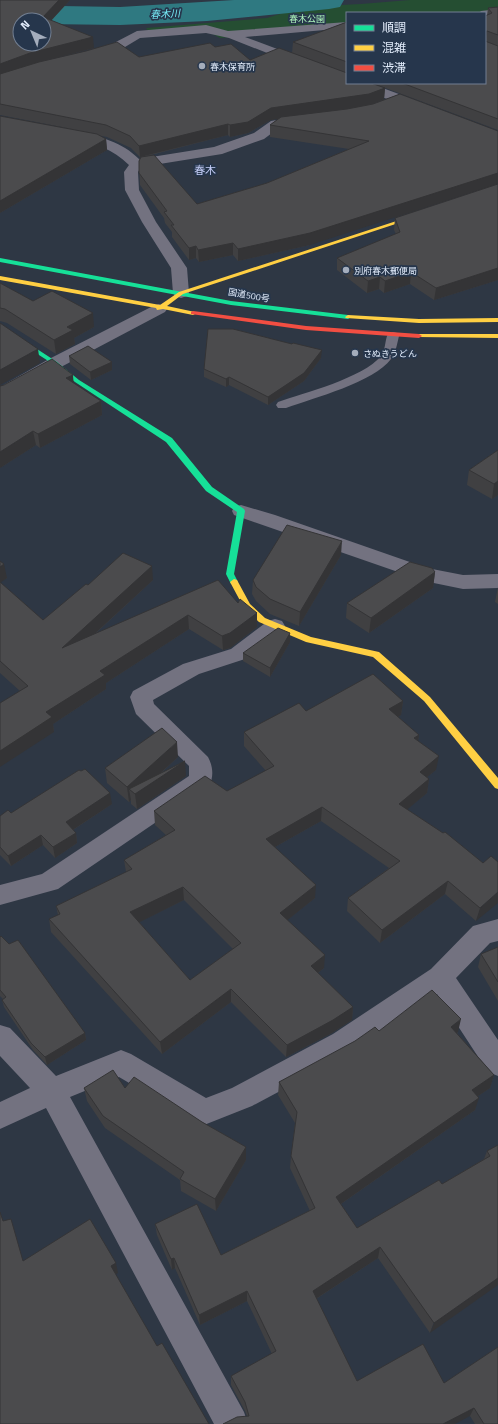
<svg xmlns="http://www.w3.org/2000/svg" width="498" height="1424" font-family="'Titillium Web','Noto Sans JP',sans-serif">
<rect width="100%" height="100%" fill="#2e3744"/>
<path fill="#254e32" d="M410,0H498V13H347V27L220,38L205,30L151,35L146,28L267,18L302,7L361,4Z"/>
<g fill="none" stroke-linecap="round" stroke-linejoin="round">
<path fill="#2f7981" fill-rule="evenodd" d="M234,0H344L340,7L329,9L207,21L120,25L44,24V20H20V24L0,23V5L120,7Z"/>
<path fill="#737280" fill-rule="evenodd" d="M393,332L397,333L399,336C397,344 396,352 391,359C374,382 314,398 286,408H278L276,405L278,402C304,393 363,378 381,356C385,351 385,342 387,336L389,333Z"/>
<g fill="#737280" fill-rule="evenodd">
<path d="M498,9V15L485,16V13H479L481,11Z"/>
<path d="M347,22V28L245,37L304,59L306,62L304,65L300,66L229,38L206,33L140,38L120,50L92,58L88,57L86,54L88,51L112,44L137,31L206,25L228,31Z"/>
<path d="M351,83H369L426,104L427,107L426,110H416L353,86Z"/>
<path d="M299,116L304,117L306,120L304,123L280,127L264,139L222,154L141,167L138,172L139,190L156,222L187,268L189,293L187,296L181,298L175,296L173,293L171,268L142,222L125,190L124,172L129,165C113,149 94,143 73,138L71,135L73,132L78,131C101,137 122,142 139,159L214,147L254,133L271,121Z"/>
<path d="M159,304L165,306L167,309L165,312L61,367L6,398L0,399V387L49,359L153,306Z"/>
<path d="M241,505L275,515L427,568L463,575L498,574V588L463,589L424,581L234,515L232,511L234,507Z"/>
<path d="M275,619L282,621L285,626L282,631L245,659L199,674L153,700L154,704L208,757C213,766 214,777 209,786L58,889L0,905V885L42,874L189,776V766L136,714L130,697L133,691L183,664L231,649L268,621Z"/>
<path d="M498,919V941L490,943L456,978L498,1040V1076L488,1072L437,994L353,1052L252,1106L204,1125L194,1121L119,1077L70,1097L244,1412L248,1424H214L46,1108L0,1129V1102L30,1088L0,1056V1025L10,1028L56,1076L121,1050L131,1054L206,1098L232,1088L333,1034L431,969L473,926Z"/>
</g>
<g fill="#16e098" fill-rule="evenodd">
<path d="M0,258L231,301L348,315L351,317L348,319L231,305L0,262Z"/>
<path d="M0,325L57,362L79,380L172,438L212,487L244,509L245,511L234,574L238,582L237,584H231L226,574L237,512L206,491L166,442L75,382L53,364L0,330Z"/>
</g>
<g fill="#ffcf43" fill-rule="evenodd">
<path d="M421,213L426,214L183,294L167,306L195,312V314L193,315L163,309L157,310L156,308L0,280V276L160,305L179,292Z"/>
<path d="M348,315L419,319L498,318V322L419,323L346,318L345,317Z"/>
<path d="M419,334H498V338L417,337V335Z"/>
<path d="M234,579L237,580L250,604L265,618L311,637L379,652L430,697L498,778V789L495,788L424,701L373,657L306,642L259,622L244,608L230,582Z"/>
</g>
<path fill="#f24e42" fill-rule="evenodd" d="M193,311L306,326L419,334L422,336L419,338L306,330L191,314V312Z"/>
</g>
<g fill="#404042" fill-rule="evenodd">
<path d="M0,0H70L51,21L94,48L46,60L139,57L215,47L250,60L292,53L293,42L347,22V83L385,88L384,99L370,105L400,94L310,245L238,261L233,255L199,262L196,258L189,260L172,237V232L165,223L164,218L140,185L139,161L141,157H140L131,148L107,137L97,135L106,139L107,150L0,213V116L77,130L0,115ZM360,107L347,109L321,112ZM279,118L270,125V137L349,149L267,183L197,204L143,157L228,135L230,137L248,133L271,120Z"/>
<path d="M498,7V130L372,83H485V16H487L488,8Z"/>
<path d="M498,184V280L434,300L410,284L384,293L379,289L367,293L337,270V258L396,234L394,230L395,218Z"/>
<path d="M0,283L33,301L94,327L74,338L75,344L56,354L7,323L0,321Z"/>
<path d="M69,356L112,370L91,380L70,364Z"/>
<path d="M321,358L304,381L268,405L229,385L226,387L204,377V369Z"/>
<path d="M73,375V383L101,401L102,415L40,448L36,445L0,468Z"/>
<path d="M498,450V495L492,499L467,485L469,470Z"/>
<path d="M341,555L299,626L270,614L256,601L252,594L253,580Z"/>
<path d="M0,561L7,578L0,582L43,620L88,585L153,580L96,633L238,603L257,613V627L230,648L223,650L189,629L106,683V689L53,724L54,732L20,691L0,673Z"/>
<path d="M435,572L433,588L369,633L346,618L347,603Z"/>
<path d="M498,587V604L495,602Z"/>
<path d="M290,642L270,677L243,661V653Z"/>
<path d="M403,701L401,715L398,717L419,735L418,741L436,770L427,777L429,779L427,793L407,809L483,863L498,862L476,921L445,894L380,943L347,911L348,898L389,868L321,821L275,847L315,898L287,920L324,968L318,973L353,1007L352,1020L332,1033L286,1057L231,1002L162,1054L51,932L49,919L58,915L56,906L126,872L124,860L166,835L155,825L154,811L227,791L266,771L244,746V732L306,711ZM184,900L233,949L190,980L139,922Z"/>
<path d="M178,757L161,773L186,776L137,809L131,804V800L129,802L107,783L105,768Z"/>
<path d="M112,804L73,830L76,833L77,843L55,858L43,845L11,866L0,855V816L11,813Z"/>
<path d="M0,937L85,1033L86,1040L47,1065L33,1050L4,1007L2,1000L3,999L0,996Z"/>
<path d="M498,947V1001L478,967L481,954Z"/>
<path d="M379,1031L458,1032L457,1033L494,1075L490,1088L478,1096L475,1110L341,1204L357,1228L442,1184L484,1159L487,1151L498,1145L430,1333L378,1258L316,1299L357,1381L444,1383L498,1424H475L470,1416H247L245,1411L231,1385V1376L272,1354L247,1301L200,1325L175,1268L172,1270L157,1235L155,1224L221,1255L310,1211L290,1168L291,1156L295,1123L278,1095L279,1082Z"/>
<path d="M84,1088H125L202,1122L246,1147V1160L216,1211L181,1191L180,1180L105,1128L87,1101Z"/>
</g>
<g fill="#343436">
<path d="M59,0H70L44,28L43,17Z"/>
<path d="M487,31L486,42H485V32Z"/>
<path d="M93,37L94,48L32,64L0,75V64L30,53Z"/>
<path d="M385,88L384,99L369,106L271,120L248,133L230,137V125L271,108Z"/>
<path d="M228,124V135L140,157L139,146Z"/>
<path d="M106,139L107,150L0,213V201Z"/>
<path d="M498,173V184L310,245L238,261V249Z"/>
<path d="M233,243V255L199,262L198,250Z"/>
<path d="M196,246V258L189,260V248Z"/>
<path d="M498,268V280L434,300L436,288Z"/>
<path d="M411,272L410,284L384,293L385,281Z"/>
<path d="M380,277L379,289L367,293L368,281Z"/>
<path d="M93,313L94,327L74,338L75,344L56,354L54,340L67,327Z"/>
<path d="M38,349L40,363L0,385V370Z"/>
<path d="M322,350L321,358L304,381L268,405V397Z"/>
<path d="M112,362V370L91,380L90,372Z"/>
<path d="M73,375L74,389L66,378Z"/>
<path d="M229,377V385L226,387V379Z"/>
<path d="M101,401L102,415L40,448L38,434Z"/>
<path d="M33,431L36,445L0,468V452Z"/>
<path d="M498,481V495L492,499L494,484Z"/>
<path d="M342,541L341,555L299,626L300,612Z"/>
<path d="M4,564L7,578L0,583V567Z"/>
<path d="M152,566L153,580L64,662L62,648Z"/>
<path d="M435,572L433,588L369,633L371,618Z"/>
<path d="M257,613V627L230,648L223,650L222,636Z"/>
<path d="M188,615L189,629L106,683V689L53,724L54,732L0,767V751L46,712L100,671Z"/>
<path d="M290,633V642L270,677V668Z"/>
<path d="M403,701L401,715L387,723L389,709Z"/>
<path d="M419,735L417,749L414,738Z"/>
<path d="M177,742L178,757L144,788L185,761L186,776L137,809L135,794L129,789L131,800L129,802L127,787Z"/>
<path d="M439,756L436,770L417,785L420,772Z"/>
<path d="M429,779L427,793L397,818L399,804Z"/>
<path d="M110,793L112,804L68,833L66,822Z"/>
<path d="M322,807L321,821L266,852V839Z"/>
<path d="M76,833L77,843L55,858L53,847Z"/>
<path d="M41,835L43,845L11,866L8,856Z"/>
<path d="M448,881L445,894L380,943L382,930Z"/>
<path d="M316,885L315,898L280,926V913Z"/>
<path d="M183,887L184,900L132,926L130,912Z"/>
<path d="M498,892V903L476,921L480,908Z"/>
<path d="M325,955L324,968L310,979L311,966Z"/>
<path d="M231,989V1002L162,1054L160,1042Z"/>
<path d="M353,1007L352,1020L332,1033L286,1057L287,1045Z"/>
<path d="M461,1019L458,1032L448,1039L451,1027Z"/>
<path d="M85,1033L86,1040L47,1065L45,1057Z"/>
<path d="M494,1075L490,1088L469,1102L472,1090Z"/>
<path d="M479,1098L475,1110L335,1208L336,1197Z"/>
<path d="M246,1147V1160L216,1211L215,1199Z"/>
<path d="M380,1247L378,1258L311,1302L313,1291Z"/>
<path d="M174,1258L175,1268L172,1270L171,1259Z"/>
<path d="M116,1263L118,1273L113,1276L111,1266Z"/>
<path d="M498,1278V1285L430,1333L434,1323Z"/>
<path d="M247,1291V1301L200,1325L199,1315Z"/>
<path d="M474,1408L470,1416L455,1424H443Z"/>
</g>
<g fill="#4b4b4d" stroke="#343436" fill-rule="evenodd">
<path d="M0,0H59L43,17L93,37L30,53L0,64ZM20,20H44V44H20Z"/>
<path d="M498,7V35L487,31L485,32V16L492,13L488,8Z"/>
<path d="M347,22V62L293,42Z"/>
<path d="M485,37V41L498,46V119L402,83H485Z"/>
<path d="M117,42L139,57L210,43L215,47L231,44L250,60L279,48L347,73V83H371L385,88L369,94L271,108L248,122L230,125L228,124L139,146L130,136L106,125L0,104V74L39,62L86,51Z"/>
<path d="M400,94L498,131V173L310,233L238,249L233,243L198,250L196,246L189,248L171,225H174L164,212L167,211L139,173V161L141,157L154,155L197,204L267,183L369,141L270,125L281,117L347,109L373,104Z"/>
<path d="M0,116L97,134L106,139L0,201Z"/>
<path d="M498,184V268L436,288L411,272L385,281L380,277L368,281L337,258L400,232L395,218Z"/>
<path d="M0,283L33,301L52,291L93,313L67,327L73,330L54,340L5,309L0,308Z"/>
<path d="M0,323L38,349L0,370Z"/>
<path d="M208,329H233L292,344L293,343L322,350L304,373L268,397L229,377L226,379L204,369Z"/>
<path d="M88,346L112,362L90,372L69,356Z"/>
<path d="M52,359L73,375L66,378L101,401L38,434L33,431L0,452V386L4,385Z"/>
<path d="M498,450V481L494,484L469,470Z"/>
<path d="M287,525L342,541L300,612L270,599L256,587L253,580Z"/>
<path d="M123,553L152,566L62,648L218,580L238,603L240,599L257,613L230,633L222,636L188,615L100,671L105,675L46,712L52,717L0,751V703L28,686L0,661V582L43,620L86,584L88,585Z"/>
<path d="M0,561L4,564L0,567Z"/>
<path d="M410,562L432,568L435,572L371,618L347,603Z"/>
<path d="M278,628L290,633L270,668L243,653Z"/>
<path d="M373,674L403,701L389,709L419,735L414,738L439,756L420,772L429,779L399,804L443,833L445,832L483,863L491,856L498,862V892L480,908L448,881L382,930L348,898L400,861L322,807L266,839L316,885L280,913L325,955L311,966L353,1007L333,1020L287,1045L231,989L160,1042L49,919L60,914L56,906L132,869L124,860L175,830L154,811L205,776L227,791L274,766L244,732L299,703L306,711ZM183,887L241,943L190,980L130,912Z"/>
<path d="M162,728L177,742L127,787L105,768Z"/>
<path d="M185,761L135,794L129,789Z"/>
<path d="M85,769L110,793L66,822L76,833L53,847L41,835L8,856L0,847V816L8,810L11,813L79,770L81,771Z"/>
<path d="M1,936L9,944L18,940L85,1033L45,1057L31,1043L2,1000L6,997L0,990V937Z"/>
<path d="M498,947V982L481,954Z"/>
<path d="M432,990L461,1019L451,1027L494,1075L472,1090L479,1098L336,1197L357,1228L439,1180L442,1184L490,1156L487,1151L498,1145V1278L434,1323L380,1247L313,1291L357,1381L423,1344L444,1383L498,1347V1424H484L474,1408L443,1424H223L237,1417L249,1416L245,1402L231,1376L276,1351L247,1291L199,1315L174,1258L171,1259L155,1224L197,1204L221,1255L315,1208L291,1156L297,1112L279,1082L355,1041L375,1027L379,1031Z"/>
<path d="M113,1070L125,1088L134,1077L202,1122L246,1147L215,1199L180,1179L184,1172L103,1116L84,1088Z"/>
<path d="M0,1212L3,1221L11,1219L23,1261L90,1219L116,1263L111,1266L157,1346L162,1343L209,1424H0Z"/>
</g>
<g fill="#a4adbc" stroke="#26364c" stroke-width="1.5">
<circle cx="202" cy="66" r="4"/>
<circle cx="346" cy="270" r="4"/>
<circle cx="355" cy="353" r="4"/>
</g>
<g text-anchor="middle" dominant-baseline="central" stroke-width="3.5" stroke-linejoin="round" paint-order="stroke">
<g font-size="9" fill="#b0f8bd" stroke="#26364c">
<text x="307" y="18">春木公園</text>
</g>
<g font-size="9" fill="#e3edfc" stroke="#26364c" text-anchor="start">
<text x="210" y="66">春木保育所</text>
<text x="354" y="270">別府春木郵便局</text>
<text x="363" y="353">さぬきうどん</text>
</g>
<g font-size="9" fill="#e3edfc" stroke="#26364c">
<text transform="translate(249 295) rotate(10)">国道500号</text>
</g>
<g font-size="10" font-style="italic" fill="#77edf9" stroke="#26364c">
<text transform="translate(165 14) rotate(-3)">春木川</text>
</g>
<g font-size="11" fill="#c6cff9" stroke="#26364c">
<text x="205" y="170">春木</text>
</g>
</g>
<rect x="346" y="12" width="140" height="72" fill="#26364c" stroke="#727f92"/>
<rect x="354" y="25" width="20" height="6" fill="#16e098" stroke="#727f92"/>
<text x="382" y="32" font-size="12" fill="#e3edfc">順調</text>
<rect x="354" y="45" width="20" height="6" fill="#ffcf43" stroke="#727f92"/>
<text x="382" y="52" font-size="12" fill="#e3edfc">混雑</text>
<rect x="354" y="65" width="20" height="6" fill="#f24e42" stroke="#727f92"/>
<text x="382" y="72" font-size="12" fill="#e3edfc">渋滞</text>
<g transform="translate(32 32) rotate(316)"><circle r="19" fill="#26364c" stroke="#727f92"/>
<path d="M0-3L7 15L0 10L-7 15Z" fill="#a4adbc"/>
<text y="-6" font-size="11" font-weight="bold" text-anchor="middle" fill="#e3edfc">N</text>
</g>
</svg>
